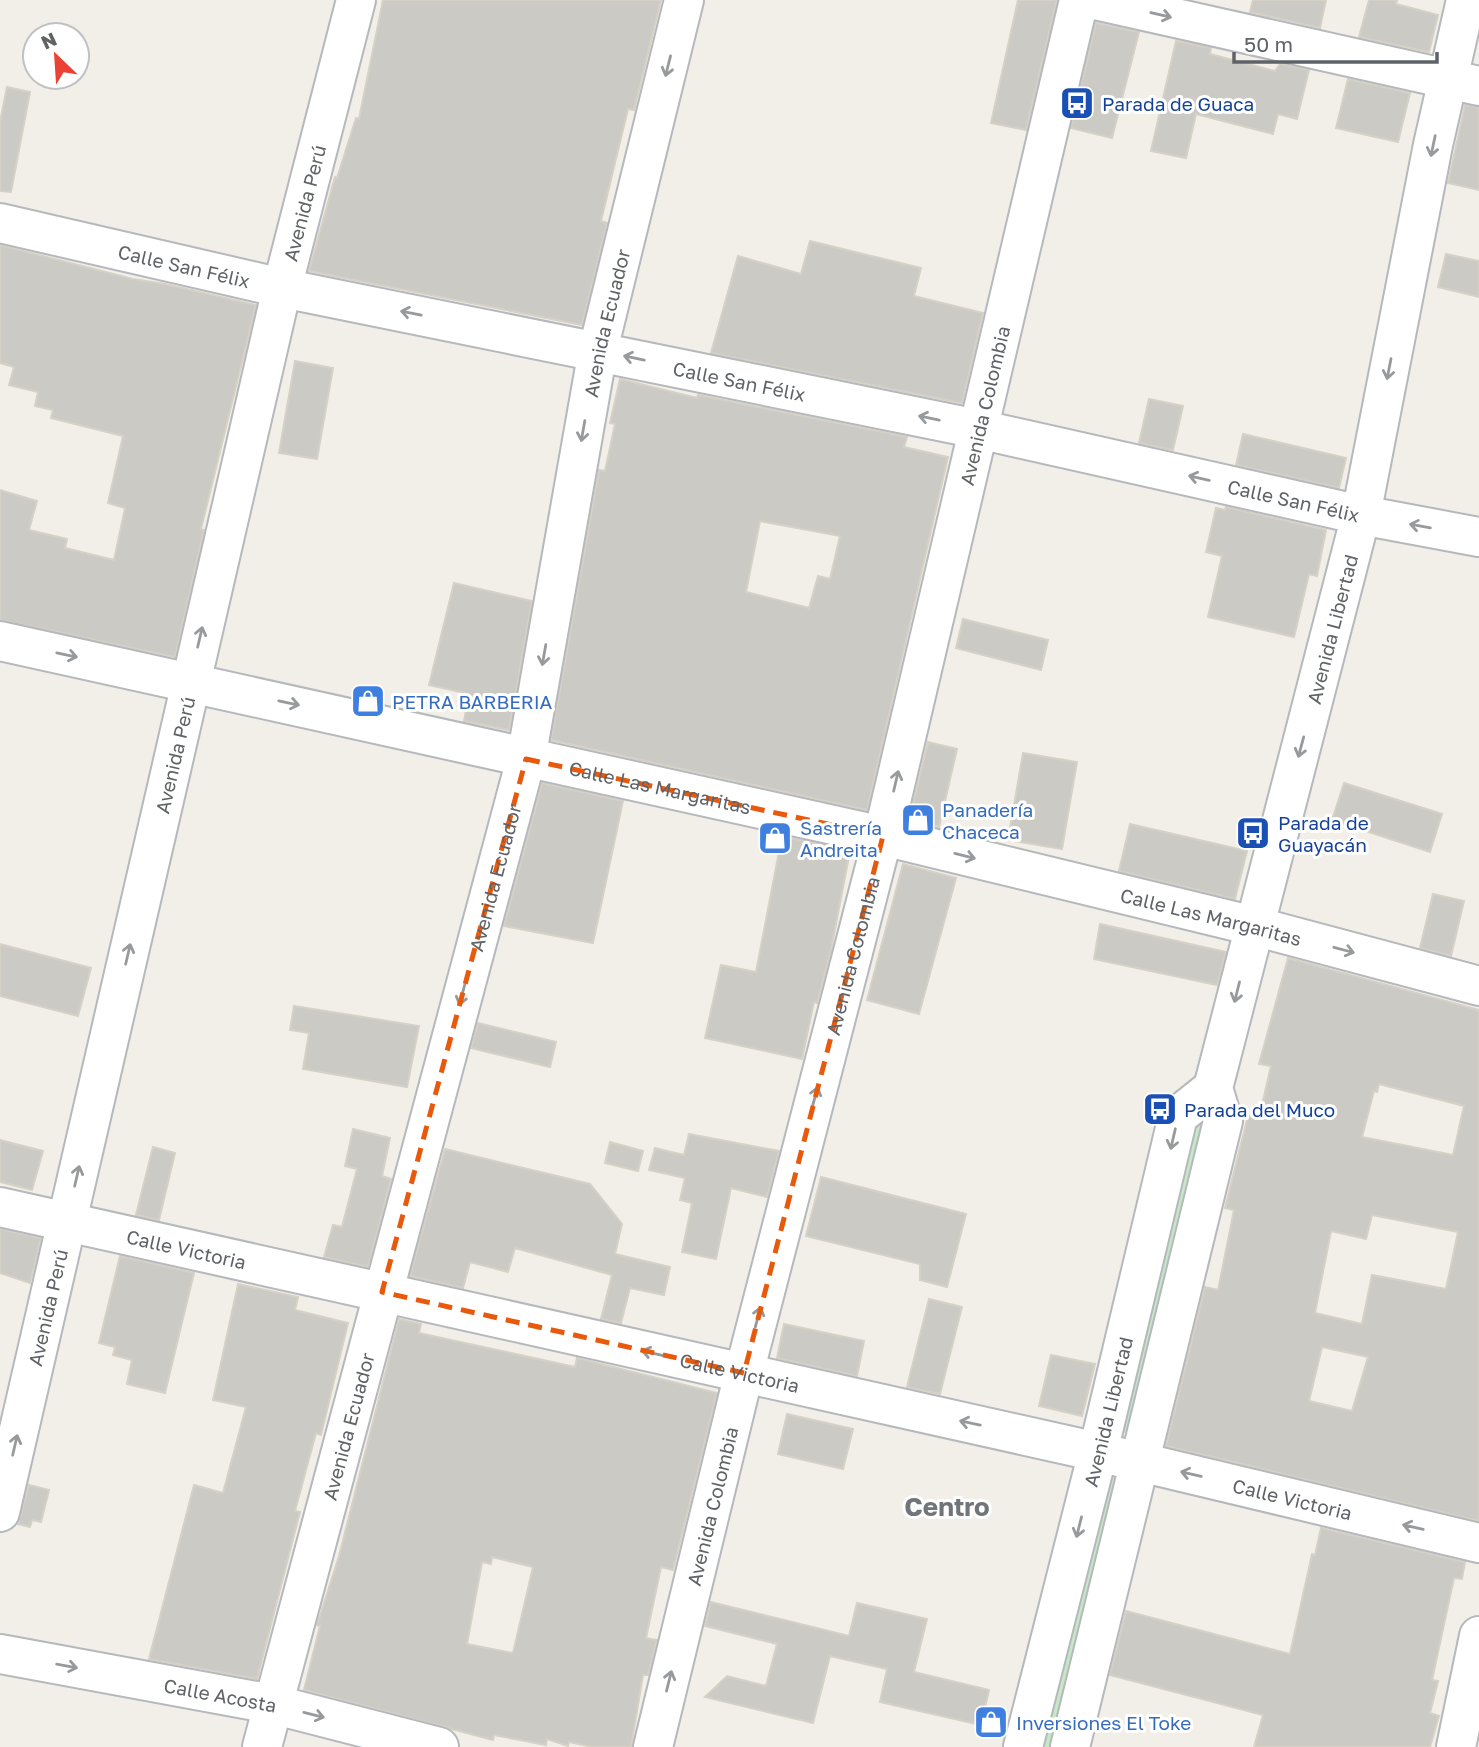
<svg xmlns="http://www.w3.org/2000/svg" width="1479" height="1747" font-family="'Golos Text',sans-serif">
<rect width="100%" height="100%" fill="#f1efe8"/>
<g fill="#c5e8c5">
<path d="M1207,1111L1127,1433L1121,1432L1188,1120Z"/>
<path d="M1118,1473L1055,1747H1037L1109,1474Z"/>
</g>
<g fill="#cccac5" stroke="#d6d1c6" stroke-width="2" fill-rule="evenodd">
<path d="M383,0H661L634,110L628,109L601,221L607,223L582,325L309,271L335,177L337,178L356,118L359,119Z"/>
<path d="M1018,0H1057L1026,130L991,123Z"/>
<path d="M1253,0H1326L1320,28L1250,12Z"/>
<path d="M1369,0H1397L1396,4L1438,15L1429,52L1359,37Z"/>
<path d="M1096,23L1139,32L1112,138L1071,128Z"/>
<path d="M1176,41L1211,48L1210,54L1275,71L1280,64L1309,70L1297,119L1278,114L1273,134L1196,114L1186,158L1151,151Z"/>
<path d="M1348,79L1410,93L1398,142L1336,128Z"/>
<path d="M7,87L30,92L11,192L0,191V122Z"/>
<path d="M1465,105L1479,107V190L1448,183Z"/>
<path d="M810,241L921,268L914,296L983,313L962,403L711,353L738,256L801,274Z"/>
<path d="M0,245L133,279L165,284L256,305L201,529L204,530L175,657L0,620V490L37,501L29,530L67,539L65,548L114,560L125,508L108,503L123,436L51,418L53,410L35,406L38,392L9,385L14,367L0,363Z"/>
<path d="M1446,254L1479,261V297L1438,287Z"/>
<path d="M295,361L333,368L317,459L279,453Z"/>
<path d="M620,379L697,398L698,395L907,437L904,447L948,457L867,810L551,740L599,470L605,471L615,424L610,423ZM760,521L840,536L830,579L818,576L809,608L746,592Z"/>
<path d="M1149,399L1183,406L1173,450L1139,443Z"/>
<path d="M1243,434L1346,458L1339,488L1236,465Z"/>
<path d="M1226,507L1326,530L1317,576L1309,574L1294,637L1208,617L1222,556L1206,552L1216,508L1225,510Z"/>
<path d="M454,583L532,601L509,730L464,721L469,694L429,685Z"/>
<path d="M963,619L1048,640L1041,670L956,648Z"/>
<path d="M928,742L957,749L939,827L909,820Z"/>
<path d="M1023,753L1077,762L1062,849L1008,840Z"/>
<path d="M542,783L623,801L593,943L504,926Z"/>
<path d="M1344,783L1442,814L1430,852L1332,820Z"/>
<path d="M1130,824L1247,851L1235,899L1119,871Z"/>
<path d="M782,836L850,851L831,950L817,1003L814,1002L802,1059L705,1038L721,965L756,972Z"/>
<path d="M903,864L956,878L919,1014L867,1000Z"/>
<path d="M1433,894L1464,901L1451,956L1420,948Z"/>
<path d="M1100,924L1226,952L1217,985L1094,959Z"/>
<path d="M0,944L91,968L78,1016L0,996Z"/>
<path d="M1288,958L1479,1010V1521L1166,1446L1205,1287L1218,1290L1234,1210L1225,1208L1248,1116L1259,1118L1271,1066L1259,1064ZM1379,1084L1464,1106L1453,1155L1362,1137L1374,1091L1377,1092ZM1372,1215L1458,1232L1446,1289L1372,1275L1362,1324L1315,1313L1331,1231L1366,1239ZM1322,1347L1368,1357L1352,1411L1309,1401Z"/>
<path d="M294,1006L419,1026L407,1087L303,1069L309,1033L290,1030Z"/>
<path d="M478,1023L556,1042L550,1067L471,1048Z"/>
<path d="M353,1129L390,1138L382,1176L391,1179L368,1267L324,1257L333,1225L342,1227L357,1169L345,1166Z"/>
<path d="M689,1134L779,1151L767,1197L731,1188L716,1259L682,1252L692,1203L680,1200L685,1178L649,1170L655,1148L684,1155Z"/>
<path d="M0,1140L43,1151L32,1190L0,1182Z"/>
<path d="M610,1142L643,1151L638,1171L605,1163Z"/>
<path d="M153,1147L175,1153L159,1220L136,1215Z"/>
<path d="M445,1149L590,1184L622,1224L615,1254L670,1267L664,1295L630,1288L621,1323L601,1319L612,1275L515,1248L508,1272L470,1262L463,1288L410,1276Z"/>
<path d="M821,1177L966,1214L947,1287L920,1280V1264L806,1236Z"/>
<path d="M0,1229L41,1238L30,1283L0,1273Z"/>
<path d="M120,1256L194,1273L165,1393L127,1384L132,1360L113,1355L115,1347L99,1343Z"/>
<path d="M238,1284L298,1297L295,1310L348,1323L321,1435L316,1433L295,1511L300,1512L257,1679L149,1659L194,1485L223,1493L246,1407L213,1400Z"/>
<path d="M929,1299L962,1307L940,1394L907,1387Z"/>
<path d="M399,1319L421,1324L419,1333L575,1367L577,1358L717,1393L673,1570L661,1567L646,1638L657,1640L648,1675H643L631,1747H592L569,1742L568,1746L547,1739L546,1745L494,1735L493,1740L304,1690L320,1626L317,1625L339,1556ZM492,1557L533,1567L513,1653L467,1644L482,1562L491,1564Z"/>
<path d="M784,1324L864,1341L857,1376L777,1358Z"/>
<path d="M1051,1355L1095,1364L1082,1416L1039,1406Z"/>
<path d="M787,1414L853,1429L843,1469L778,1454Z"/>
<path d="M29,1485L49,1490L41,1522L32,1520L30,1527L18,1524Z"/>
<path d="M1321,1528L1465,1562L1462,1579L1454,1578L1432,1680L1438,1681L1430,1713L1439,1716L1430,1747H1254L1263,1715L1110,1675L1126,1611L1290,1654L1312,1554L1315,1555Z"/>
<path d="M711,1602L849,1636L857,1603L927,1619L914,1672L989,1690L981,1725L880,1702L887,1669L830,1656L813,1723L705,1697L727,1676L766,1686L777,1644L705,1626Z"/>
</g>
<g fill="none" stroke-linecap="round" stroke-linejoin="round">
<g stroke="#b5b8bc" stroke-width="42">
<g id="minor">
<path d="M1095,0L1479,86"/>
<path id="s1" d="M0,223L282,288L978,429L1361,515L1479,537"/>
<path id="s2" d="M0,641L883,836L1254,926L1479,986"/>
<path id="s3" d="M0,1207L1098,1452L1479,1543"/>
<path id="s4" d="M0,1512L282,288L356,0"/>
<path id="s5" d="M0,1654L272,1704L439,1747"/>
<path id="s6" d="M262,1747L526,759L598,350L684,0"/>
<path id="s7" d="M653,1747L744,1373L883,836L1079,0"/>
<path id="s8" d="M1023,1747L1098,1452L1178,1116L1213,1088"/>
<path id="s9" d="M1070,1747L1223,1121L1213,1088L1361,515L1433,145L1466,0"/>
<path d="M1456,1747L1479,1636"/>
</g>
</g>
<use href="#minor" stroke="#fff" stroke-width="38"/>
</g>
<defs><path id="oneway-shaft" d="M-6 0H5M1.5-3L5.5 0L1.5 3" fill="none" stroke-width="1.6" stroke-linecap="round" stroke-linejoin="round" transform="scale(1.75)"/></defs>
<g stroke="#979a9d">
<use href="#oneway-shaft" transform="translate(1161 15) rotate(13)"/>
<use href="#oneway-shaft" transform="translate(668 66) rotate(104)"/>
<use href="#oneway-shaft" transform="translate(1433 146) rotate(102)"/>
<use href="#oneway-shaft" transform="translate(411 313) rotate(-169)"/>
<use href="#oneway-shaft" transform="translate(634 358) rotate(-168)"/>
<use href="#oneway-shaft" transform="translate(1389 369) rotate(101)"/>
<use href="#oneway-shaft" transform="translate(929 418) rotate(-168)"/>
<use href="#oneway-shaft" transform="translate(583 431) rotate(100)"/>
<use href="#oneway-shaft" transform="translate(1199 478) rotate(-167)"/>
<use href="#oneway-shaft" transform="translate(1420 526) rotate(-170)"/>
<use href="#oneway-shaft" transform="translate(200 637) rotate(-77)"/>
<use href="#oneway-shaft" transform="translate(67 655) rotate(12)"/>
<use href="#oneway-shaft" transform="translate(544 655) rotate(100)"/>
<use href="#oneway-shaft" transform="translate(289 703) rotate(12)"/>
<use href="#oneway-shaft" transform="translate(1301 747) rotate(105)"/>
<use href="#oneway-shaft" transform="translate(896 781) rotate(-77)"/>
<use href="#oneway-shaft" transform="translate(965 856) rotate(14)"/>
<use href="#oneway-shaft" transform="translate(1344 950) rotate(15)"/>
<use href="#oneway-shaft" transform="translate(128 954) rotate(-77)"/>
<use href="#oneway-shaft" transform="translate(1237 992) rotate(104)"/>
<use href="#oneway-shaft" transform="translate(462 995) rotate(105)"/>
<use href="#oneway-shaft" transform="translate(815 1097) rotate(-75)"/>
<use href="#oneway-shaft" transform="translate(1173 1139) rotate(103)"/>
<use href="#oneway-shaft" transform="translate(77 1176) rotate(-77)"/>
<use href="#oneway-shaft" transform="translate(758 1317) rotate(-75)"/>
<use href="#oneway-shaft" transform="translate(652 1353) rotate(-167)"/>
<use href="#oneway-shaft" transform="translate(970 1423) rotate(-168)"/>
<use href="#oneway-shaft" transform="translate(15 1445) rotate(-77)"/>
<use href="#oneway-shaft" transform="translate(1191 1474) rotate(-167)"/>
<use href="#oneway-shaft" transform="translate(1079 1527) rotate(104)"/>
<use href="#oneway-shaft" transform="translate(1413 1527) rotate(-167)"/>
<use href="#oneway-shaft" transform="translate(67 1666) rotate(10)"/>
<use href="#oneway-shaft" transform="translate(669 1681) rotate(-76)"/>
<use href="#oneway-shaft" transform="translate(314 1715) rotate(14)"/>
</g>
<path fill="none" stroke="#e8590c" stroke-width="5" stroke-dasharray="14 9" stroke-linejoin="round" d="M526,759L883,836L744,1373L382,1292Z"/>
<defs>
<g id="bus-square" transform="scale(1.75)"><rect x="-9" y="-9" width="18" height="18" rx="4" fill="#1a4fb4" stroke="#fff"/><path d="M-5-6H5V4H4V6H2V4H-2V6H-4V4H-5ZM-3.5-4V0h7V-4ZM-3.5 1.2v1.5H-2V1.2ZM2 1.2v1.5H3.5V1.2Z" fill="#fff"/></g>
<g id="shop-square" transform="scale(1.75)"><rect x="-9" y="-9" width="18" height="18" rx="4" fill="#3f7fe0" stroke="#fff"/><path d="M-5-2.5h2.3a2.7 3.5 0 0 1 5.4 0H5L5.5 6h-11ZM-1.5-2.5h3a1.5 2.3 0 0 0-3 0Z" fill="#fff"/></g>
</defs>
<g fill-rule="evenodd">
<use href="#bus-square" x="1077" y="103"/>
<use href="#shop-square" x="368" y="701"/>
<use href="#shop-square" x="918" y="820"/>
<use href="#bus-square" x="1253" y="833"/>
<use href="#shop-square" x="775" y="838"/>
<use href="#bus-square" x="1160" y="1109"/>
<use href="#shop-square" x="991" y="1722"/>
</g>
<g text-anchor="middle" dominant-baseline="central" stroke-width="6" stroke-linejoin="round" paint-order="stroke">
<g font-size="19" fill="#164399" stroke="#fff" text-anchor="start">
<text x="1102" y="103">Parada de Guaca</text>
<text x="1278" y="822">Parada de<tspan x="1278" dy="22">Guayacán</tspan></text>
<text x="1184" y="1109">Parada del Muco</text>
</g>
<g font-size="19" fill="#5f6368" stroke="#fff">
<text stroke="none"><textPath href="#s4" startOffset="1344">Avenida Perú</textPath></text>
<text stroke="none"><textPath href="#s1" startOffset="189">Calle San Félix</textPath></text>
<text stroke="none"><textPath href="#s6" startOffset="1466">Avenida Ecuador</textPath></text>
<text stroke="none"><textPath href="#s1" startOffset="756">Calle San Félix</textPath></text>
<text stroke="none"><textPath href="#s7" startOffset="1382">Avenida Colombia</textPath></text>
<text stroke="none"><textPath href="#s1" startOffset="1323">Calle San Félix</textPath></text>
<text stroke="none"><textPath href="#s9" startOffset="1153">Avenida Libertad</textPath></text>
<text stroke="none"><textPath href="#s4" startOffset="777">Avenida Perú</textPath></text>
<text stroke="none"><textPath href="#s2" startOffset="676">Calle Las Margaritas</textPath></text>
<text stroke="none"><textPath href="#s6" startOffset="900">Avenida Ecuador</textPath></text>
<text stroke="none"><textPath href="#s2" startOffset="1242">Calle Las Margaritas</textPath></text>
<text stroke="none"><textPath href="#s7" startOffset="816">Avenida Colombia</textPath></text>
<text stroke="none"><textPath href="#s3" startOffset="191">Calle Victoria</textPath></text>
<text stroke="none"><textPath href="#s4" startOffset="210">Avenida Perú</textPath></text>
<text stroke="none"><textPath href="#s3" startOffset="758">Calle Victoria</textPath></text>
<text stroke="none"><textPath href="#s8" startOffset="346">Avenida Libertad</textPath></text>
<text stroke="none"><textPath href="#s6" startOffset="332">Avenida Ecuador</textPath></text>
<text stroke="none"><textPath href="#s3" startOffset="1325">Calle Victoria</textPath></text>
<text stroke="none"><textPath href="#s7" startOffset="248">Avenida Colombia</textPath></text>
<text stroke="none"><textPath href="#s5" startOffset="224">Calle Acosta</textPath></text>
</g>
<g font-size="19" fill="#366cbe" stroke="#fff" text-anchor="start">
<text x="392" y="701">PETRA BARBERIA</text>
<text x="942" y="809">Panadería<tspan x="942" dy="22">Chaceca</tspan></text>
<text x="800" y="827">Sastrería<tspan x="800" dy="22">Andreita</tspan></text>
<text x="1016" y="1722">Inversiones El Toke</text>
</g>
<g font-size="26" font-weight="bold" fill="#70757a" stroke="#fff">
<text x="947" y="1506">Centro</text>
</g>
</g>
<g transform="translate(56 56) rotate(335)"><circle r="33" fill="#ffffff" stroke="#bfc1c3" stroke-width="2"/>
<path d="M0-5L12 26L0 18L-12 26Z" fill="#ea4335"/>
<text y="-10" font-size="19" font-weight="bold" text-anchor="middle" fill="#5f6368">N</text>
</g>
<path d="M1234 52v10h203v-10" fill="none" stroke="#5f6368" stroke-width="3.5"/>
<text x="1244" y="52" font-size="21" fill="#5f6368" stroke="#ffffff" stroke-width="5" paint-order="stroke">50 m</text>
</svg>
